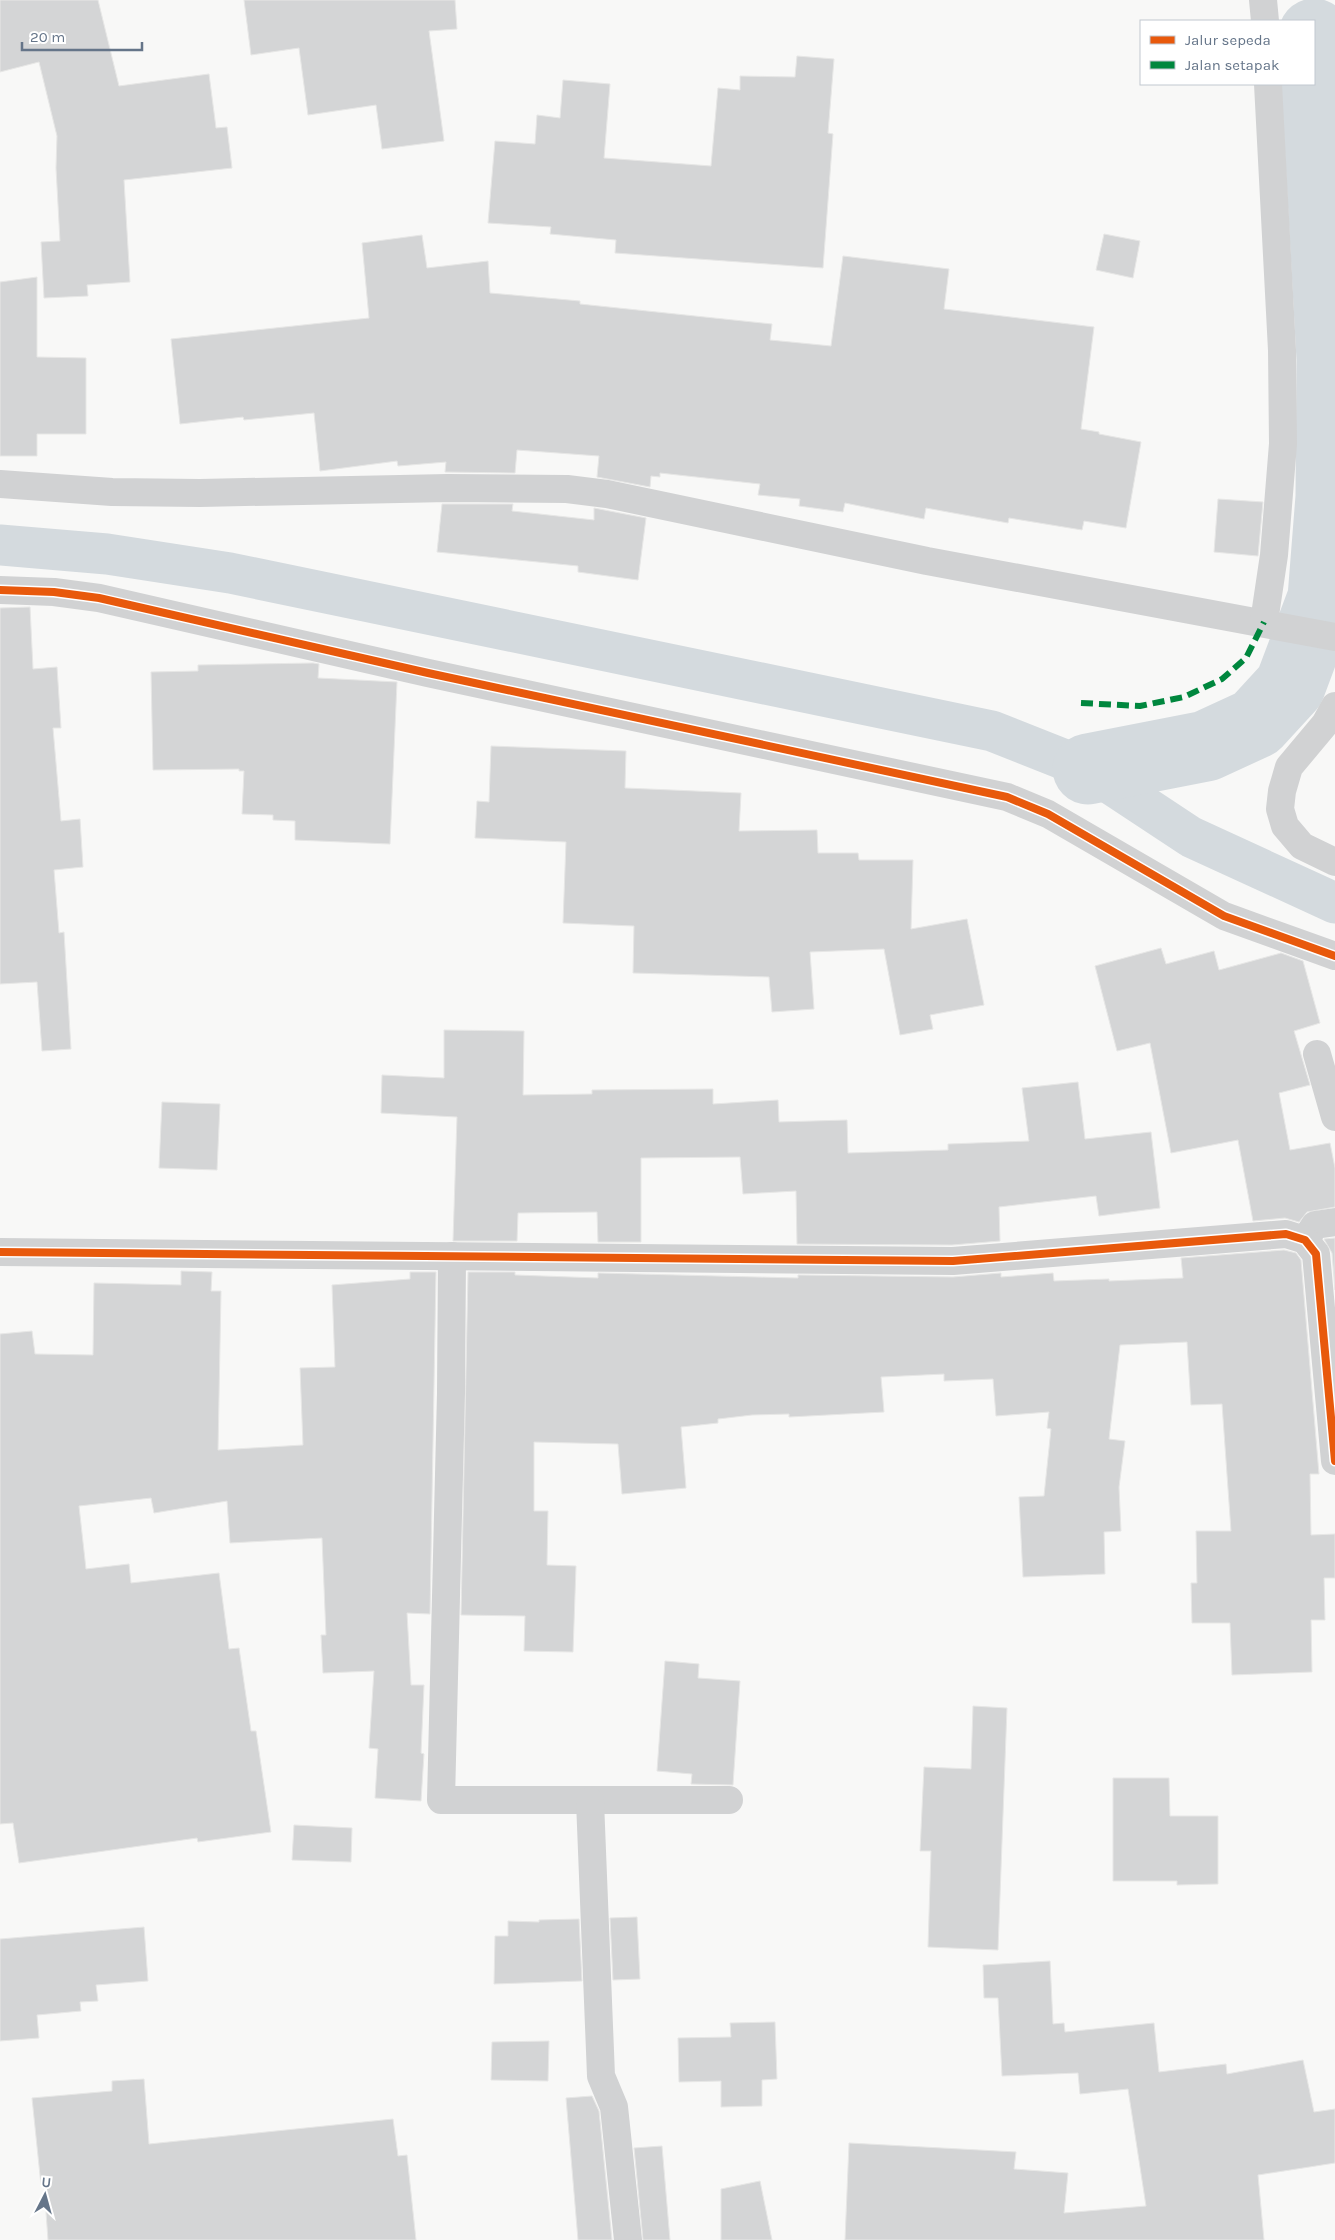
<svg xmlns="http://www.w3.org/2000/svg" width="1335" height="2240" font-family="Karla,sans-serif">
<rect width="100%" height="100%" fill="#f8f8f7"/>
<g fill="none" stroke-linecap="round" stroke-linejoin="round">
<path stroke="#d4dade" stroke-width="41" d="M0,545L107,554L230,573L992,731L1088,769L1191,837L1335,903"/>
<path stroke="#d4dade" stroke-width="71" d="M1088,769L1206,746L1256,723L1290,686L1323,598L1331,497L1332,359L1314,34"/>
</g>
<g fill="#d4d5d6" stroke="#e7e7e6">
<path d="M0,0H98L119,86L209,74L216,128L227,127L232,168L124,180L130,282L87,285L88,296L44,298L41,242L60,241L56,168L57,136L39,62L0,72Z"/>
<path d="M244,0H455L457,29L429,31L444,141L382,149L376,105L308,115L299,48L251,55Z"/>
<path d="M797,56L834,59L828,133L833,134L823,268L615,253L616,240L550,234L551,227L488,223L495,141L535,144L537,115L560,118L563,80L610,84L604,158L711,166L718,88L740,90V76L795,77Z"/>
<path d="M1104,234L1140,241L1133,278L1096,270Z"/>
<path d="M422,235L427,268L488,261L490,293L580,301V304L772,324L770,340L831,346L843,256L949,269L944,309L1094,327L1081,429L1099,432V434L1141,442L1126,528L1084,521L1082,530L1009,518L1008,523L926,508L924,519L845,503L843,512L799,506L800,499L758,495L760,484L660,473V477L651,476L650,487L597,477L599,456L517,450L515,473L445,472L446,462L398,466L397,461L320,471L314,413L244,420L243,417L180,424L171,339L369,318L362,243Z"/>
<path d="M37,277V357L86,358V434H37V456H0V282Z"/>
<path d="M1218,499L1263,502L1258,556L1214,552Z"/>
<path d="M442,504H513L512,511L594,520V508L646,518L638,580L578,572V566L437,552Z"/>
<path d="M30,607L33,669L57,667L61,728H53L61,821L80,819L83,867L54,870L59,933L64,932L71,1049L42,1051L37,982L0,984V608Z"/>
<path d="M313,663L319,664L318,678L397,682L390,844L295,840V821L273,820V815L242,814L244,771H239V769L153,770L151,672L198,671V665Z"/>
<path d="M491,746L626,751L625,788L741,793L739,831L817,830L818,853H858L859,860H913L911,929L967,919L984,1005L930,1015L933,1029L900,1035L884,949L810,952L814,1009L772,1012L769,977L633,973L634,926L563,923L566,842L475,838L477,801L489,802Z"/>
<path d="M1161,948L1166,964L1214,951L1219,970L1281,953L1303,961L1320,1023L1294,1031L1310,1085L1279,1093L1290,1150L1330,1143L1335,1168V1207L1307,1212L1299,1222L1285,1218L1253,1221L1238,1140L1171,1153L1150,1043L1117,1051L1095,966Z"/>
<path d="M444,1030L524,1031L523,1095L592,1094V1090L713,1089V1104L778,1100L779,1122L847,1120L848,1153L948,1150V1144L1029,1141L1022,1088L1078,1082L1085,1139L1151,1132L1160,1208L1099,1216L1096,1196L999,1207L1000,1241L952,1245L797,1244L796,1191L743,1194L740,1157L641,1158V1242H598L597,1212L518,1213L517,1241H453L457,1117L381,1113L382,1075L444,1078Z"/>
<path d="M162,1102L220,1104L217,1170L159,1168Z"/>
<path d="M1335,1238V1290L1332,1253L1324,1239Z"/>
<path d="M1284,1250L1296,1253L1301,1260L1319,1474H1310L1311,1535L1335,1534V1578H1324L1325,1620H1311L1312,1672L1232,1675L1230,1623H1192L1191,1583H1197L1196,1531H1231L1222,1404L1191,1405L1187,1342L1120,1345L1109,1439L1125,1441L1119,1487L1121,1531L1104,1532L1105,1574L1023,1577L1019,1497L1044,1496L1051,1429L1047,1428L1049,1412L996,1416L993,1379L944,1381V1374L881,1377L884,1412L789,1417V1414L752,1415L718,1419V1423L681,1427L686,1488L622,1494L618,1444L534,1442V1511H548L547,1565L576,1566L573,1652L524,1651L525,1616L461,1615L468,1272H515V1275L598,1278V1273L798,1278V1275L953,1277L1001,1273V1277L1053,1273L1054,1281L1109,1279V1281L1183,1278L1181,1258Z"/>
<path d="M181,1271L212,1272L211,1291H221L218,1450L303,1445L300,1368L335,1367L332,1285L410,1279V1272H436L430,1614L407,1613L411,1685H424L421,1753L424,1754L421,1801L375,1798L378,1749L369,1748L374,1671L323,1673L321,1635H326L322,1538L230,1543L227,1501L154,1513L151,1498L79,1506L86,1569L129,1564L131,1583L219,1573L229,1649L239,1648L251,1731H256L271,1832L198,1842L197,1838L19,1863L13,1823L0,1824V1334L32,1331L35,1354L93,1355L94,1283L181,1285Z"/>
<path d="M665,1661L699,1664L698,1678L740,1681L733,1785L691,1784L692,1774L657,1771Z"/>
<path d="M973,1706L1007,1708L998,1950L928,1947L931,1851H920L924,1767L971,1769Z"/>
<path d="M1113,1778H1169L1170,1816H1218V1884L1177,1885V1881H1113Z"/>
<path d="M294,1825L352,1828L351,1862L292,1860Z"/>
<path d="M637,1917L640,1979L613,1980L610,1918Z"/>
<path d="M579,1919L582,1981L494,1984L495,1936H508V1921L539,1922V1920Z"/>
<path d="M144,1927L148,1981L96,1985L98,2001L80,2002L81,2011L37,2015L39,2038L0,2041V1939Z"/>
<path d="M1050,1961L1053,2024L1064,2023L1065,2032L1154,2023L1159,2072L1226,2064L1227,2074L1303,2060L1314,2112L1335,2109V2163L1258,2175L1264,2240H845L849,2143L1016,2152L1014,2169L1068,2173L1064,2213L1146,2206L1128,2089L1080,2094L1078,2073L1002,2076L998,1998H984L983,1965Z"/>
<path d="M775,2022L777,2079L762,2080V2106L721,2107V2081L679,2082L678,2038L731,2037L730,2023Z"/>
<path d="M549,2041L548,2081L491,2080L492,2042Z"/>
<path d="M144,2079L149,2144L393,2119L398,2156L407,2155L416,2240H48L44,2185H41L32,2098L112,2091V2081Z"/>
<path d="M592,2096L599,2111L612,2240H578L566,2098Z"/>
<path d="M662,2146L670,2240H643L634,2148Z"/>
<path d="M760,2181L772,2240H721V2189Z"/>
</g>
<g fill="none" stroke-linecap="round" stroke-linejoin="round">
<g stroke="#d1d2d3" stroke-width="28">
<path d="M1263,0L1265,21"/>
<path d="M0,484L112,492L200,493L448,488L567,489L607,494L927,561L1335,637"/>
<path d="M0,590L54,592L99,598L428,673L1007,797L1048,814L1224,916L1335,956"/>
<path d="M1264,622L1274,555L1283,444L1282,350L1268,84"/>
<path d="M1335,706L1325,724L1289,767L1282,791L1280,809L1285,826L1302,846L1335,862"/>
<path d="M1317,1054L1335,1117"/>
<path d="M1305,1240L1315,1225L1335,1222"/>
<path d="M0,1252L953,1261L1286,1234L1305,1240L1316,1254L1335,1461"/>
<path d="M452,1256L451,1393L441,1800H729"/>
<path d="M590,1801L601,2076L614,2107L628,2240"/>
</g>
<path stroke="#00873e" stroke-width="6" stroke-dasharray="12 6" stroke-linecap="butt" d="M1081,703L1140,706L1184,697L1222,679L1246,658L1264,622"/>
<g stroke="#fff" stroke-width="11">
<g id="cycleway">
<path d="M0,590L54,592L99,598L428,673L1007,797L1048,814L1224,916L1335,956"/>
<path d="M0,1252L953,1261L1286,1234L1305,1240L1316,1254L1335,1461"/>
</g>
</g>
<use href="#cycleway" stroke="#e8590c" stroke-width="8"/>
</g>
<rect x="1140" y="20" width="175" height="65" fill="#ffffff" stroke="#c1c8d0"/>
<rect x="1150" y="36" width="25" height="8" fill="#e8590c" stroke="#c1c8d0"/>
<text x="1185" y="45" font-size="15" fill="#657589">Jalur sepeda</text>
<rect x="1150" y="61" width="25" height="8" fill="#00873e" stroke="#c1c8d0"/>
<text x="1185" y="70" font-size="15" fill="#657589">Jalan setapak</text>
<g transform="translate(45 2195) rotate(6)" stroke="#ffffff" stroke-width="4" paint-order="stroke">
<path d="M0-4L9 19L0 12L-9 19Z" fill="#657589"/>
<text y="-8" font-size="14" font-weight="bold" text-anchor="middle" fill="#657589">U</text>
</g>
<path d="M22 42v8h120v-8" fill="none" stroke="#657589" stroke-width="2.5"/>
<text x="30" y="42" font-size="15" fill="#657589" stroke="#ffffff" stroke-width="4" paint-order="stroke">20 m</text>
</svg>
